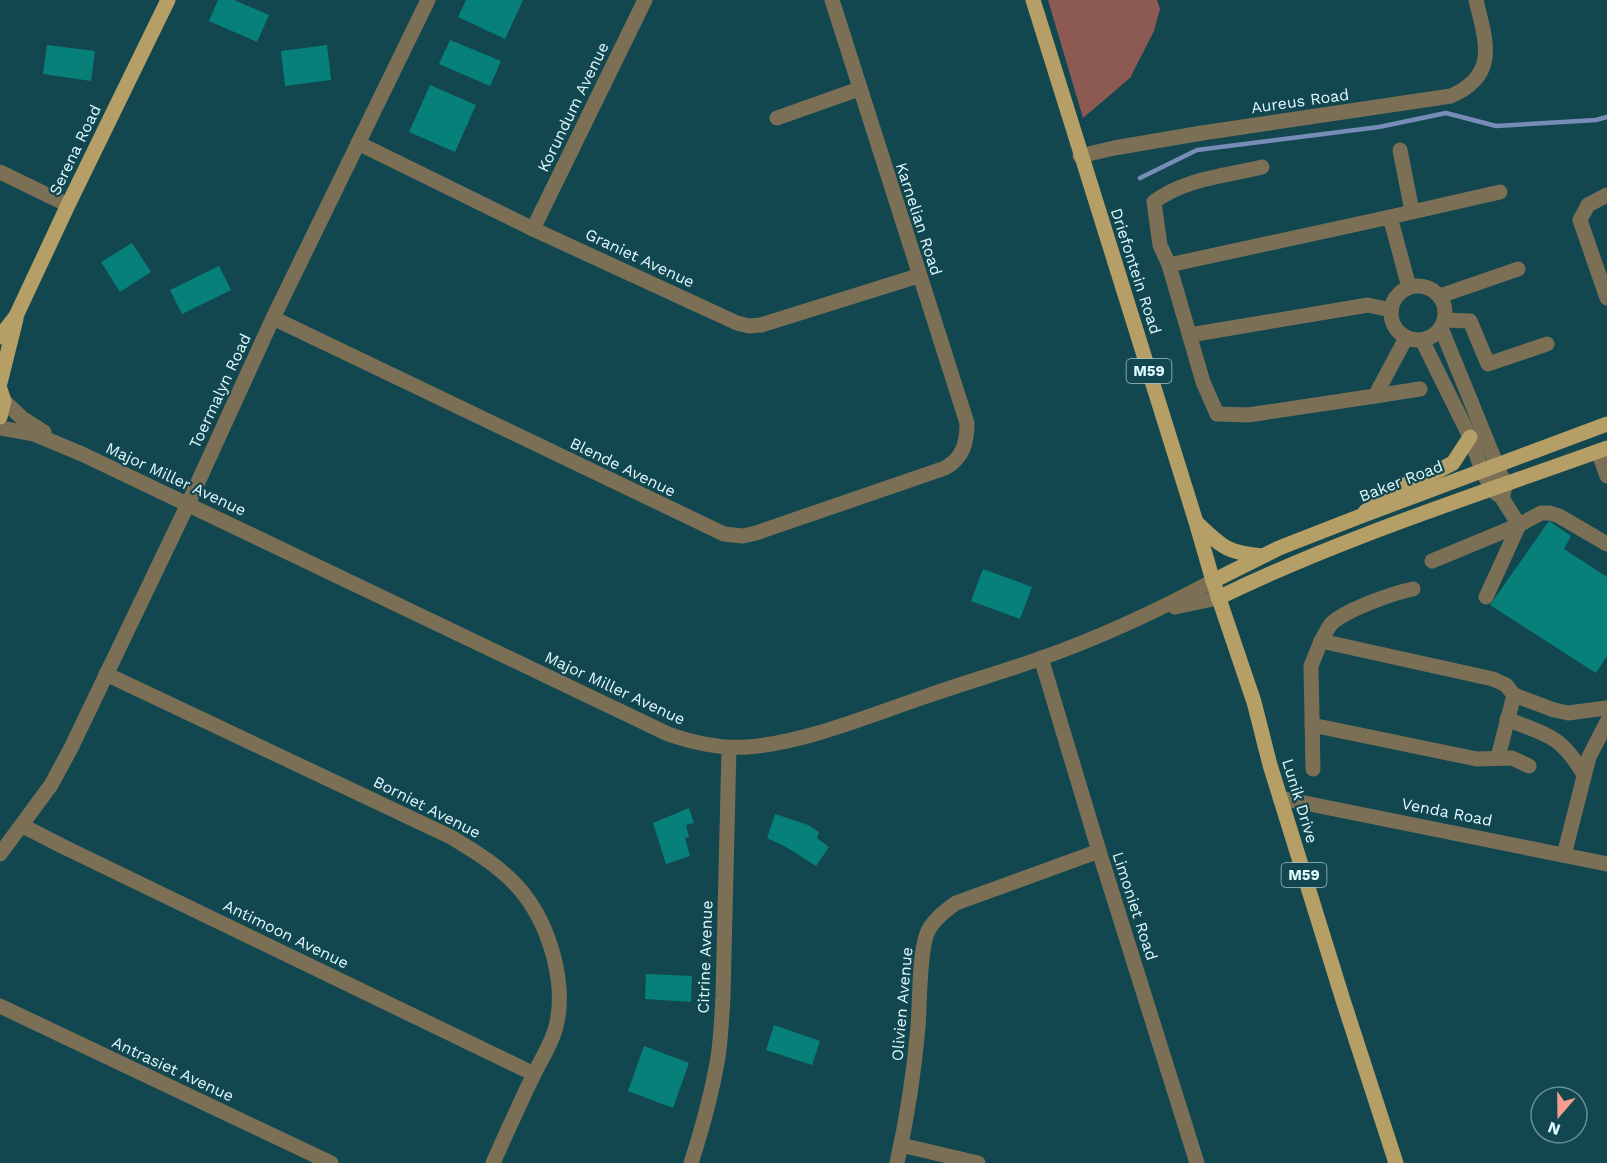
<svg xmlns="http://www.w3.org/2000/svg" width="1607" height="1163" font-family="'Work Sans',sans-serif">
<rect width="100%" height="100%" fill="#12474f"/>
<path fill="#8c5a53" d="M1048,0H1157L1160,9L1154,31L1130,78L1083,118Z"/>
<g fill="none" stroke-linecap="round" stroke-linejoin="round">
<path stroke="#778cb7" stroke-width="4.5" d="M1140,178L1197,150L1379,127L1446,113L1496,126L1596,120L1607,117"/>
</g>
<g fill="#07807a">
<path d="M218,0H234L269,15L257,42L209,21Z"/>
<path d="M466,0H523L505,39L458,17Z"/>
<path d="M450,40L501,61L490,86L439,64Z"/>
<path d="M47,45L95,51L91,81L43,74Z"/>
<path d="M327,45L331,80L285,86L281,51Z"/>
<path d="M430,85L476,105L455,152L409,132Z"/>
<path d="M132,243L151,272L120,292L101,262Z"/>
<path d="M219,266L231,290L182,314L170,290Z"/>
<path d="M1549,521L1571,536L1564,549L1607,577V656L1596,673L1490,605Z"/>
<path d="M983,569L1032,587L1020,619L971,601Z"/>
<path d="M689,808L694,823L686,825L689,837L685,838L690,856L666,864L653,823Z"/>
<path d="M775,814L808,825L819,832L817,838L829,847L816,866L786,847L767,838Z"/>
<path d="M646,974L692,976L691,1002L645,999Z"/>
<path d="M774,1025L820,1041L812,1065L766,1050Z"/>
<path d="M644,1046L689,1063L673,1108L628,1091Z"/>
</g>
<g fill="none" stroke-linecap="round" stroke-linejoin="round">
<g stroke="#7b7056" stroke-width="15">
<path d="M777,118L859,89"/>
<path d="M358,143L533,229L737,323L749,326L761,325L918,276"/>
<path d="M1400,150L1412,211"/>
<path d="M1080,156L1114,148L1202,133L1451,96C1499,75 1486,42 1476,0"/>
<path d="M1262,167C1226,176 1183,179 1154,202L1160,245L1169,265L1203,382L1217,414L1248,415L1375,396L1406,338"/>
<path d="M0,172L68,205"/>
<path d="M1607,195L1588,205L1580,220L1607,298"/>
<path d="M1390,217L1500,192"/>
<path d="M533,229L645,0"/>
<path d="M1169,265L1390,217L1409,287"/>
<circle cx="1418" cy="313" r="27"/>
<path d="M1440,296L1518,269"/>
<path d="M273,318L724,534L743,536L756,533L945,468C963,458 967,443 967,423L832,0"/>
<path d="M1444,320L1470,321L1488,364L1547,344"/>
<path d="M1441,328L1505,485L1503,495"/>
<path d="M1190,335L1368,305L1391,310"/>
<path d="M1422,340L1470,437L1482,470L1492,490L1502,498L1519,525L1486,597"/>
<path d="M1375,396L1420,389"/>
<path d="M4,401L22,418L44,432"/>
<path d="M0,428L34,434L82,454L668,734C694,743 720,749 748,747C807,742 871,715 927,696C964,683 1002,672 1039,659C1099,638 1157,611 1213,581"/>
<path d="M1598,451L1607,476"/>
<path d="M1432,561L1519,525L1541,513H1550L1559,516L1607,544"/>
<path d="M1413,589C1393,593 1345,610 1331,624C1327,629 1325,635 1321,641L1493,679L1506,685L1514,695L1554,710L1568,713L1607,708"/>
<path d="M1175,607L1218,598"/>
<path d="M1041,658L1099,851L1197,1163"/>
<path d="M106,674L451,837C476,852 504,869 523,893C550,927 568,987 555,1030C550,1047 540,1061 533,1076C519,1105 506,1134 493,1163"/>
<path d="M1507,719C1548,736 1560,734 1584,775"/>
<path d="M1312,725L1477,759L1512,758L1529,766"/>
<path d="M1498,757L1514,695"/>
<path d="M1313,769L1311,666L1321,641"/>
<path d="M1280,798L1607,864"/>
<path d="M23,826L64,847L534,1074"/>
<path d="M0,854L51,785L71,748L188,504L273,318L428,0"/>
<path d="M1564,855L1589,757L1607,722"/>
<path d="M0,1006L331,1163"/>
<path d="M901,1145L978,1163"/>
<path d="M691,1163C702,1129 712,1093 718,1057C721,1037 722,1016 723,996L729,748"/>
<path d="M897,1163C907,1118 914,1073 918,1027C920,1001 919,960 926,936C931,921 944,912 956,903L1099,851"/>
</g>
<g stroke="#b59f67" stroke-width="15">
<path d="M1033,0L1196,522L1213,581L1254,702L1270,765L1343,1000L1396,1163"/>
<path d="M0,337L16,316L68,205L168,0"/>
<path d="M0,383L16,319"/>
<path d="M0,389L4,401L0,417"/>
<path d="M1365,512L1387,492L1436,472L1453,463L1470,437"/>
<path d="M1198,524C1223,548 1228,553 1263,556"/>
<path d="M1213,581L1279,548L1361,516L1607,424"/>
<path d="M1218,598C1343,537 1477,495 1607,448"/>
</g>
</g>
<g text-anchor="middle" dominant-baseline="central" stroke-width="4.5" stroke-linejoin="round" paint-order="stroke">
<g fill="#12474f" stroke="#a2c4ca" stroke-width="1.5">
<rect x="1126.5" y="359" width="45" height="24" rx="4.5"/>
<rect x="1281.5" y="863" width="45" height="24" rx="4.5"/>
</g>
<g font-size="15" font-weight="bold" fill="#dff9fe">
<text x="1149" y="371">M59</text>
<text x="1304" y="875">M59</text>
</g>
<g font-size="16" fill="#dff9fe" stroke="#12474f">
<text transform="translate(1300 101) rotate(-8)">Aureus Road</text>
<text transform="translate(573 107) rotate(-64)">Korundum Avenue</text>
<text transform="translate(75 150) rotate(-64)">Serena Road</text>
<text transform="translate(919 219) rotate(72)">Karnelian Road</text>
<text transform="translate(640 258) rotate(25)">Graniet Avenue</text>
<text transform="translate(1136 271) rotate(72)">Driefontein Road</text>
<text transform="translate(220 391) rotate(-65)">Toermalyn Road</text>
<text transform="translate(623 467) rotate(26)">Blende Avenue</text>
<text transform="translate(176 479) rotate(25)">Major Miller Avenue</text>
<text transform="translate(1401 481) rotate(-21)">Baker Road</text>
<text transform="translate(615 688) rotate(25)">Major Miller Avenue</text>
<text transform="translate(1300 801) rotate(73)">Lunik Drive</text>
<text transform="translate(427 807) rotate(27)">Borniet Avenue</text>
<text transform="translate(1447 812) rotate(11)">Venda Road</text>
<text transform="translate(1135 906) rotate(72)">Limoniet Road</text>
<text transform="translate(286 934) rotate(26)">Antimoon Avenue</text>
<text transform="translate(705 957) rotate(-88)">Citrine Avenue</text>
<text transform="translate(902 1004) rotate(-85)">Olivien Avenue</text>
<text transform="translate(173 1069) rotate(25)">Antrasiet Avenue</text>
</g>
</g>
<g transform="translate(1559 1115) rotate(200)"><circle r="28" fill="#12474f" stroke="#648e95" stroke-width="1.5"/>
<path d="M0-4.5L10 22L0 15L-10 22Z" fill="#f59d8f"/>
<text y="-9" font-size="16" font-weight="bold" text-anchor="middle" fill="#dff9fe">N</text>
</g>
</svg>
